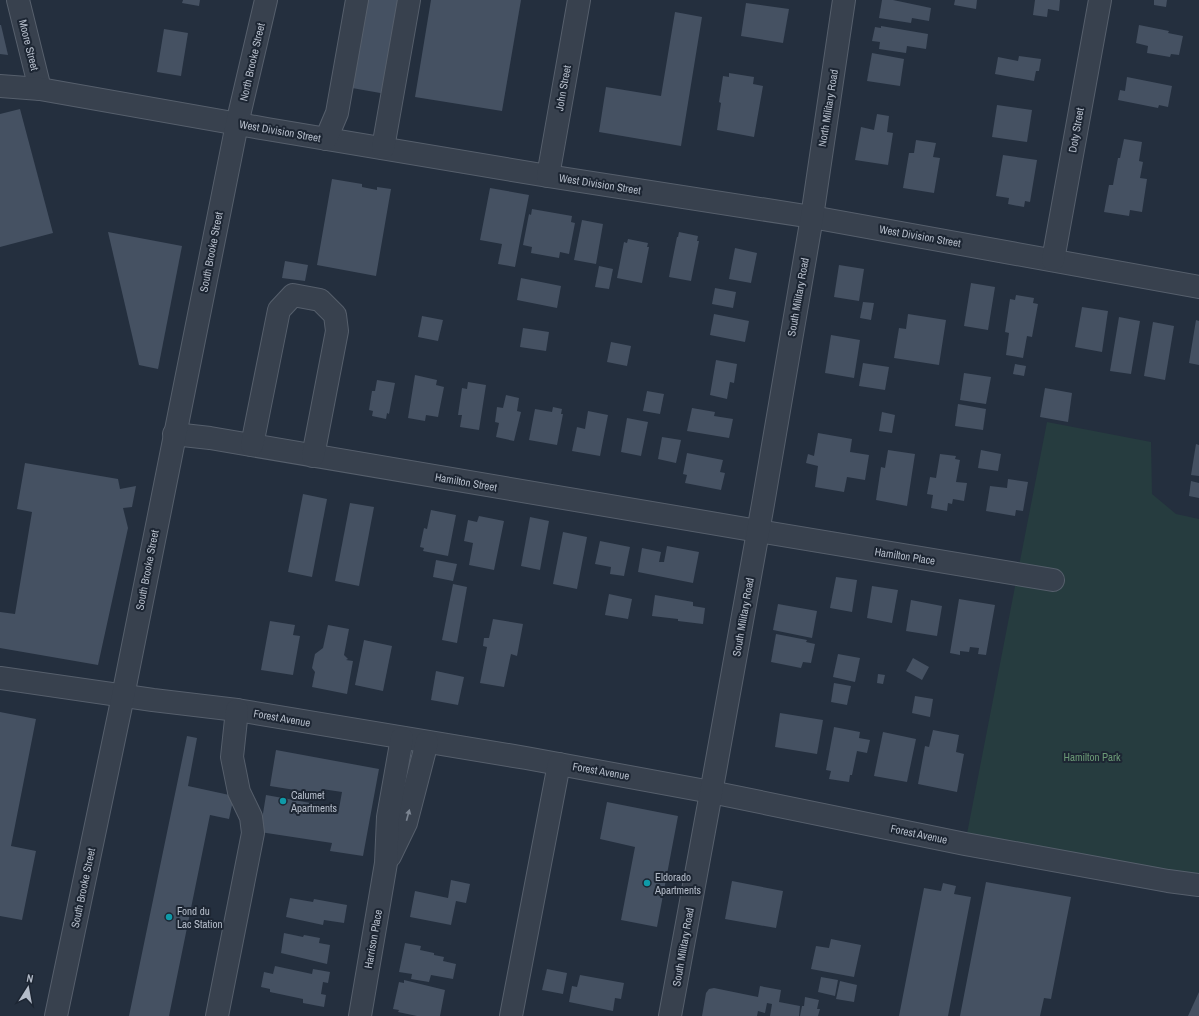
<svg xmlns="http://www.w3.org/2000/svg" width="1199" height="1016" font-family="'Archivo Narrow',sans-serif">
<rect width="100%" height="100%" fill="#242f3e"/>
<path fill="#263c3f" d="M1047,422L1151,442L1152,494L1176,514L1199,519V885L965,844Z"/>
<g fill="#455162">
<path d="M183,0H200L199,6L182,3Z"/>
<path d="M366,0H401L386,94L352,88Z"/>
<path d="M431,0H521L502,111L415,97Z"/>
<path d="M882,0H893L931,8L929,21L912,18L911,23L879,18Z"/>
<path d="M955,0H977L976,9L954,5Z"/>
<path d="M1035,0H1060L1059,11L1048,9L1047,17L1033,15Z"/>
<path d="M1154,0H1167L1166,7L1154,5Z"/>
<path d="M746,3L789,9L783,43L741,36Z"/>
<path d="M675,12L702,17L681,146L599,132L606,87L661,96Z"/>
<path d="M0,25H1L8,55L0,54Z"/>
<path d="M1139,25L1169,31L1168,33L1183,36L1179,55L1171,54L1170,57L1147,53L1148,46L1136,43Z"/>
<path d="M881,26L928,34L926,49L907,46L906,53L879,49L880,42L872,41L875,27L881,28Z"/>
<path d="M164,29L188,33L181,76L157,72Z"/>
<path d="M872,53L904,59L900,86L867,81Z"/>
<path d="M1019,56L1041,59L1039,71H1036L1034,81L995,74L998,57L1018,61Z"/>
<path d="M729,73L754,77L753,84L763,86L754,137L717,130L721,103L719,102L723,76L729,77Z"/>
<path d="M1127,77L1172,86L1168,107L1159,105L1158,108L1118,100L1120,90L1125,91Z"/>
<path d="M997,105L1032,110L1027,142L992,137Z"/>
<path d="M20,109L53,233L0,247V114Z"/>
<path d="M877,114L889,116L887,132L893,133L888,165L855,160L861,127L874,130Z"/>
<path d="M1124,139L1142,142L1139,161L1143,162L1140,178L1147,179L1142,212L1130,210L1129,216L1104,212L1109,185H1113L1118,158H1120Z"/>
<path d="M916,140L936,143L933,157L940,158L934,193L903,188L909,153H914Z"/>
<path d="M1003,155L1037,160L1030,202L1025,201L1024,207L1008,204L1009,198L996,196Z"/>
<path d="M332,179L362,184V187L377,190V187L391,189L376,276L317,265Z"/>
<path d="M490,188L529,195L515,267L498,264L502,244L480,240Z"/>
<path d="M532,209L572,216L571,222L575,223L569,254L560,252L559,258L531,253L532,247L523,245L529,214L531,215Z"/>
<path d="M582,220L603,224L596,264L574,260Z"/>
<path d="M108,232L182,246L158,369L139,365Z"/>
<path d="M679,232L698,236L697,241H699L691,281L669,277L677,237H678Z"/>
<path d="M628,239L648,243L647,247H649L642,283L617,278L624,242L627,243Z"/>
<path d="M735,248L757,253L751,283L729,279Z"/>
<path d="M285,261L308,265L305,281L282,278Z"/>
<path d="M839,265L864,269L859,301L834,297Z"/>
<path d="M599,266L613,269L609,289L595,287Z"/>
<path d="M521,278L561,286L557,308L517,300Z"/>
<path d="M971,283L995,287L988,330L964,326Z"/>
<path d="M715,288L736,292L733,308L712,304Z"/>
<path d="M1016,295L1034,298L1033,303L1038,304L1032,337L1027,336L1023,358L1006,355L1009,333L1005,332L1010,299L1015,300Z"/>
<path d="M863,302L874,303L871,320L860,318Z"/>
<path d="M1082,307L1108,311L1102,352L1075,347Z"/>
<path d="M714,314L749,321L745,342L710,335Z"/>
<path d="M908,314L946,320L939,365L894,358L899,328L906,329Z"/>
<path d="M422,316L443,320L438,341L418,337Z"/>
<path d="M1119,317L1140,321L1131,374L1110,371Z"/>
<path d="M1196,320L1199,321V365L1189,363Z"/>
<path d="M1153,322L1174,326L1165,380L1144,376Z"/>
<path d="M523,328L549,332L546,351L520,347Z"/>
<path d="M831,335L860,340L854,378L825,373Z"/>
<path d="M611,342L631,346L627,366L607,362Z"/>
<path d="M716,360L737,364L734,383L730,382L727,399L710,395Z"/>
<path d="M863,363L889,367L885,390L859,386Z"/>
<path d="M1015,364L1026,366L1024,376L1013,374Z"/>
<path d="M964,373L991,377L986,404L960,400Z"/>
<path d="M415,375L437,380L436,385L444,387L438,417L426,415L425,421L408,418Z"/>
<path d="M377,380L395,383L389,414L387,413L386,419L372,416L373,411L369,410L372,391H375Z"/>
<path d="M468,382L486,385L479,430L460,427L462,415H458L462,388L467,389Z"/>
<path d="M1045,388L1072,393L1068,422L1040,417Z"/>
<path d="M647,391L664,394L660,414L643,411Z"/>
<path d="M506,395L519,398L517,411L521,412L514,441L496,437L499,423L495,422L497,407L503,408Z"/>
<path d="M958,404L986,409L983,430L955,426Z"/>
<path d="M553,407L562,409L561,414H563L557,445L529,440L535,409L552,412Z"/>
<path d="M692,408L715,412L714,416L733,419L729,438L687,431Z"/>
<path d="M588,411L608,415L600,456L572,451L577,427L585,429Z"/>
<path d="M882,412L895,415L892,433L879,431Z"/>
<path d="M627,418L648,422L641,456L621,452Z"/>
<path d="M818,433L852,439L850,452L869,455L865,480L847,477L844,492L815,487L818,466L806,463L808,454L814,456Z"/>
<path d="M662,437L681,440L676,463L658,459Z"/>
<path d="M1196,444L1199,445V476L1191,475Z"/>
<path d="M888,450L915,454L907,506L876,500L881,467L885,468Z"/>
<path d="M981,450L1001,454L998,471L978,468Z"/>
<path d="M687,453L723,460L720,472L725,473L721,490L685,483L687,475L683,474Z"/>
<path d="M940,454L956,456L955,459L960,460L956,482L967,483L964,501L953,499L952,504L948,503L947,511L931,508L933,495L927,494L930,477L936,478Z"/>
<path d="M25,463L118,479L120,489L136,486L132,507L123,508L128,528L98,665L0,648V612L15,614L32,512L17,509Z"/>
<path d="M1008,479L1028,482L1023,511L1016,510L1015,516L986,511L990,486L1007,488Z"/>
<path d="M1191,481L1199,483V498L1189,496Z"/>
<path d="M303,494L327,499L312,577L288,572Z"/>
<path d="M350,503L374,507L359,586L335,581Z"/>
<path d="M431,510L456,515L448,556L423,551L424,548L420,547L424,528L427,529Z"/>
<path d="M479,516L504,521L494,570L469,565L473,543L464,541L468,520L477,522Z"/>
<path d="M530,517L549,521L540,570L521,566Z"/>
<path d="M563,532L587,537L577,589L553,584Z"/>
<path d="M600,541L630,547L624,576L610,574L611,567L595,564Z"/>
<path d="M667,546L699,552L693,583L638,572L642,548L661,552L659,562H664Z"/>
<path d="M436,560L457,564L453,581L433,577Z"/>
<path d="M836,577L857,580L852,612L830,608Z"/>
<path d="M453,584L467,587L457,643L442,640Z"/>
<path d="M872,586L898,590L892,623L867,618Z"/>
<path d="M609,594L632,599L628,619L605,615Z"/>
<path d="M655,595L693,602V606L705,608L703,624L678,621V619L652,616Z"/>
<path d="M959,599L995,605L986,655L978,654L979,648L970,647L969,652L960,651V655L950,653Z"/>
<path d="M911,600L942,606L937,636L906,631Z"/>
<path d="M778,604L817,611L812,638L773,630Z"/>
<path d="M493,619L523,624L517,656L511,654L504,687L480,683L487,647L483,646L484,638H489Z"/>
<path d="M270,621L295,625L293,635L300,636L293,675L261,670Z"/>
<path d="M328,625L349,629L344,655L348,659L346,660L353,661L347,694L312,687L315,672L312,668L315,654L323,648Z"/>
<path d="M776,634L807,640L806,642L815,644L811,663L803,662L801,668L771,662Z"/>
<path d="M364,640L392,646L383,691L355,685Z"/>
<path d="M838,654L860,658L855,682L833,677Z"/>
<path d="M913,658L929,667L922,680L906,671Z"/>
<path d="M436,671L464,677L458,705L431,700Z"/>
<path d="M878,674L885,675L883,684L877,683Z"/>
<path d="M834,683L851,686L847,705L831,702Z"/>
<path d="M915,696L933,699L930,717L912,713Z"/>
<path d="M0,712L36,719L11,846L36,851L22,920L0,916Z"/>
<path d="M780,713L823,720L817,754L775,747Z"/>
<path d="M834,727L860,732L859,738L870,740L867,753L857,751L852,775H850L849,782L829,779L831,771L826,770Z"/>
<path d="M933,730L959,735L956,752L964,754L957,792L918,784L925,746L929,747Z"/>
<path d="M883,732L916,739L907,782L874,776Z"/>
<path d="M187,736L197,738L188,786L234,796L229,819L210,815L169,1016H129Z"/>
<path d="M276,750L379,769L363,856L330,851L332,843L260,832L266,795L333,807L332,813L338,814L342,792L322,789L320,794L270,786Z"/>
<path d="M607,802L678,816L657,927L621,920L635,847L600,839Z"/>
<path d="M451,880L470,884L466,903L456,901L451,925L410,917L415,891L448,898Z"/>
<path d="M732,881L783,891L776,928L725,919Z"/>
<path d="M986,882L1071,897L1051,999L1044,998L1040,1016H960Z"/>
<path d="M943,883L956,886L954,894L971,897L948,1016H899L924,888L941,891Z"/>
<path d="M290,898L313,902L314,899L347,905L344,923L324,920L323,925L286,917Z"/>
<path d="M284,933L303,937L304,935L320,938L319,943L330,945L327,964L281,953Z"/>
<path d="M831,939L861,945L854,977L811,969L816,946L829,948Z"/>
<path d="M405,943L421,946L420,950L434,953V955L444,957L443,961L456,964L453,979L431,975L429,982L411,979L412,974L399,972Z"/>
<path d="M275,966L312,974L313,969L330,972L328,983L323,982L321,994L326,995L324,1007L303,1003V999L270,992V989L261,987L264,972L273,974Z"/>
<path d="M547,969L567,973L563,994L542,990Z"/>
<path d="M580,975L624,983L621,999L615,998L613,1011L569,1002L572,986L577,987Z"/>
<path d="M821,977L838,980L835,996L818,992Z"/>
<path d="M404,980L445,990L440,1016H417L398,1012L399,1010L393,1009L399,982L404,983Z"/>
<path d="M840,981L857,985L854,1002L836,999Z"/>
<path d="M760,986L781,990L779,1002L800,1006L799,1016H770L772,1004L767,1003L765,1013L758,1011L757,1016H702L706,993L709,989L714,988L758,997Z"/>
<path d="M1199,992V1016H1188Z"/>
<path d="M805,997L819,1000L817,1009H820L818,1016H800L802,1006H804Z"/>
</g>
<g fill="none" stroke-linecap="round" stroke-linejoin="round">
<g stroke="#565f6c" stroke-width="24">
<g id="minor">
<path d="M18,0L40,89"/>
<path d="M0,86L40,89L267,129L548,176L812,217L1199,287"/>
<path d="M326,139L337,113L357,0"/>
<path d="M383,148L409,0"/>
<path d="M548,176L579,0"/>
<path d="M1053,260L1100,0"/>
<path d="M174,434L210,438L758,531L1053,580"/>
<path d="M252,445L279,310L293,295L320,300L335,315L337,331L313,456"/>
<path d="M0,678L153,700L237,710L526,758L711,792L965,844L1168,881L1199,885"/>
<path d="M390,856L406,823L427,742"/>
<path d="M56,1016L123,696L237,124L266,0"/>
<path d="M217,1016L253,833L251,817L239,792L232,757L237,710"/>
<path d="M360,1016L386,863L388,817L402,738"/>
<path d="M511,1016L559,764"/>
<path d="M670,1016L715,771L763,504L812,217L844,0"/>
</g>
</g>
<use href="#minor" stroke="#38414e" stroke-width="22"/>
</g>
<defs><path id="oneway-solid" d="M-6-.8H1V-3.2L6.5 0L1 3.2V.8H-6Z"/></defs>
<use fill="#7c8592" href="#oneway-solid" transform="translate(408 815) rotate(-75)"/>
<g fill="#0f9aa8" stroke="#1d2633" stroke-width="1.5">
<circle cx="283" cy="801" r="4"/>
<circle cx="647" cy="883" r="4"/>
<circle cx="169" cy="917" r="4"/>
</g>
<g text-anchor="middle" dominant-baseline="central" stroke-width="4" stroke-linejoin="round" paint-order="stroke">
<g font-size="11" fill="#b4bcc9" stroke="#1d2633">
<text transform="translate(29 45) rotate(76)">Moore Street</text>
<text transform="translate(252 62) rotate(-77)">North Brooke Street</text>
<text transform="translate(563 88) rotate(-80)">John Street</text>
<text transform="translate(828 108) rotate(-81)">North Military Road</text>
<text transform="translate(1076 130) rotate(-80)">Doty Street</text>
<text transform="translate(280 131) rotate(10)">West Division Street</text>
<text transform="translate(600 184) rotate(9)">West Division Street</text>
<text transform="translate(920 236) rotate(10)">West Division Street</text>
<text transform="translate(211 252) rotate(-79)">South Brooke Street</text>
<text transform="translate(798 297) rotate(-80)">South Military Road</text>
<text transform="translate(466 482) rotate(10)">Hamilton Street</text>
<text transform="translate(905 556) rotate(9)">Hamilton Place</text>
<text transform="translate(147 570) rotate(-79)">South Brooke Street</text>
<text transform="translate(743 617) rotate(-80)">South Military Road</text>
<text transform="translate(282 718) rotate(10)">Forest Avenue</text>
<text transform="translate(601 771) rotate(10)">Forest Avenue</text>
<text transform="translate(919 834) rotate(12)">Forest Avenue</text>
<text transform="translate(83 888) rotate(-78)">South Brooke Street</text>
<text transform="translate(373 939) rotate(-80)">Harrison Place</text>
<text transform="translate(683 947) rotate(-80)">South Military Road</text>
</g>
<g font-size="11" fill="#6b9a76" stroke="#1d2633">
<text x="1092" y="757">Hamilton Park</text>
</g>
<g font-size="11" fill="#b4bcc9" stroke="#1d2633" text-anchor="start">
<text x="291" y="795">Calumet<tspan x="291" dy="13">Apartments</tspan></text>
<text x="655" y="877">Eldorado<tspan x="655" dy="13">Apartments</tspan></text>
<text x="177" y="911">Fond du<tspan x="177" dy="13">Lac Station</tspan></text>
</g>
</g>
<g transform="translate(28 988) rotate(11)" stroke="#1d2633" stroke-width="3" paint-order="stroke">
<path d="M0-3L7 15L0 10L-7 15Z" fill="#b4bcc9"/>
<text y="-6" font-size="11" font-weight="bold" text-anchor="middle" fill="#b4bcc9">N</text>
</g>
</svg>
